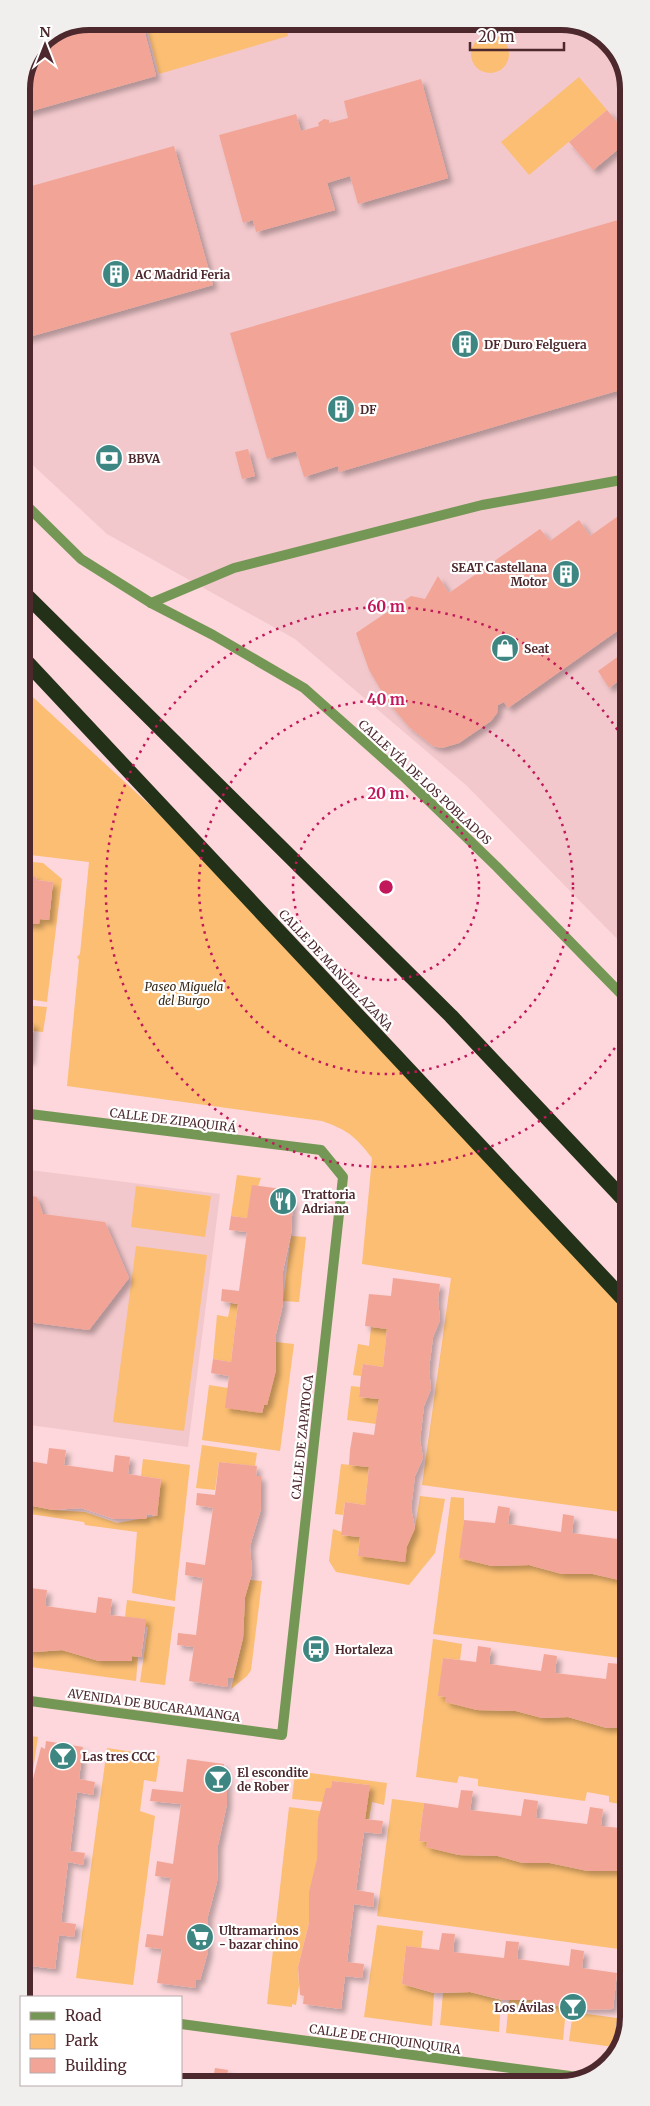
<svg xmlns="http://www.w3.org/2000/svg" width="650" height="2106" font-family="Merriweather,serif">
<defs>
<filter id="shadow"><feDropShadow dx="4.5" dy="4.5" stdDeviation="2.5" flood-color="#0004"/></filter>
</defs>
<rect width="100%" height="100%" fill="#fdd7db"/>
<g fill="#f2c8cc">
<path d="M89,21H566L605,38L627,72L628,950L466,785L295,639L107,534L22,455L21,89Z"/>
<path d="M22,1169L220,1194L188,1447L23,1424Z"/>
</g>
<g fill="#fbbe73">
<path d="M145,21H285L288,36L159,74Z"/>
<circle cx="490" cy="54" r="19"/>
<path d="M579,77L607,110L529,175L501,142Z"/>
<path d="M22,687L154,809L628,1294V1513L422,1485L451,1278L362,1264L372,1158C356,1137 348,1130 322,1121L67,1086L79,960L77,957L80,954L89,862L22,854Z"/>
<path d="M22,861L43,863L62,879L47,1002L22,998V924L40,919L49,920L53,882L37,880L36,877L22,873Z"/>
<path d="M22,1005L47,1007L43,1032L33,1031L34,1023L22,1021Z"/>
<path d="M237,1175L261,1178L247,1218L231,1216Z"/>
<path d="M136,1186L211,1196L205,1237L131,1227Z"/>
<path d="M291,1236L306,1237L299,1302L283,1301Z"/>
<path d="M136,1246L207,1255L184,1431L113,1422Z"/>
<path d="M231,1303L238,1304L231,1362L213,1359L217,1315L228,1317Z"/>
<path d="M371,1327L387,1329L383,1367L363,1364L361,1376L353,1375L358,1344L369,1346Z"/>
<path d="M276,1342L294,1344L280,1451L202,1440L209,1385L228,1388L262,1413L264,1405L267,1404L276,1370Z"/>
<path d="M351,1386L360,1387L359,1397L379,1399L376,1424L347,1420Z"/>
<path d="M202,1445L257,1453L255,1466L219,1462L215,1490L196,1488Z"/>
<path d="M143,1459L190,1465L175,1601L132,1593L137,1532L85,1525L84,1522L23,1513V1504L53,1510L85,1512L117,1523L156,1516L161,1479L141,1476Z"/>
<path d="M341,1464L369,1467L365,1505L345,1502L343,1515L335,1514Z"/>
<path d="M420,1496L445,1499L435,1553L409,1585L336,1572L329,1561L333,1529L342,1532L341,1535L360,1537L358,1556L407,1546L415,1528Z"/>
<path d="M451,1497L464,1498V1520L460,1558L492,1566L529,1565L562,1574H593L628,1582V1659L433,1634Z"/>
<path d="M250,1580L262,1581L251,1670L247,1676L231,1689L243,1638L245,1597Z"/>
<path d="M127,1600L175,1607L165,1685L140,1682L148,1627L145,1626V1619L125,1617Z"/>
<path d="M433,1639L462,1644L460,1660L443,1658L439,1696L446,1697V1702L478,1710L516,1711L543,1718L568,1717L607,1728L628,1727L629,1806L609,1802V1796L587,1792L585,1801L478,1786V1779L459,1776L457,1783L416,1777Z"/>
<path d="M23,1649L34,1652L62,1650L99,1661H131L132,1656L138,1657L136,1681L23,1666Z"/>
<path d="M23,1735L38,1737L23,1836Z"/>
<path d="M107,1748L160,1756L156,1782L144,1780L140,1811L155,1816L133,1985L76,1978Z"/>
<path d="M295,1771L387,1783L384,1805L372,1802L369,1819H365L369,1785L332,1781L331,1788L323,1802L292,1799Z"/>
<path d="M392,1799L424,1803L419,1841L427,1842V1847L459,1855L498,1856L523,1863H550L588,1871H621L629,1874V1927L626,1950L377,1916Z"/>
<path d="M289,1807L320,1811L317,1859L309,1923L298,1967L299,1986L296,2005L292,2004V2007L267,2004Z"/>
<path d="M377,1925L423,1931L421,1948L406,1946L402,1984L434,1993L432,2026L364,2017Z"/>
<path d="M470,1992L501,2000L499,2032L440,2025L443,1993Z"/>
<path d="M509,2000H535L566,2008L563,2040L506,2033Z"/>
<path d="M573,2012L617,2018L614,2047L569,2041Z"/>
</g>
<g fill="#f2a596" filter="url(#shadow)">
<path d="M89,21H142L156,76L21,114V89L41,41Z"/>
<path d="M421,79L448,178L358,204L350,176L327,183L335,210L256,232L253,220L243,223L219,135L296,114L301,131L319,126L318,123L324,119L329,120V123L348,118L344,101Z"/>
<path d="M607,110L627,134V142L593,170L569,142Z"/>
<path d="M174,146L213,285L22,339L21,189Z"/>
<path d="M618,220L627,249V388L339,472L338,466L304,477L296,451L267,459L230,333Z"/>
<path d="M248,449L255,476L242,479L235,452Z"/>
<path d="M621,514L627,523V624L508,708L504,702L498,705L497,713L491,721L459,743L442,748L433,746L409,727L388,702L369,670L356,633L411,596L425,599L438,576L449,593L540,529L550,541L579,520L590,536Z"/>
<path d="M627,650V675L609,688L598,671Z"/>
<path d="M627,860V880L620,877Z"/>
<path d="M22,873L36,877L37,880L53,882L49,920L40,919L39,924H22Z"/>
<path d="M22,1021L34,1023L30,1061L22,1060Z"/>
<path d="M252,1185L289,1190V1198L293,1199L291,1234L283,1271V1304L276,1334V1370L267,1405H264L262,1413L225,1408L229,1376L211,1373L213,1359L231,1362L238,1304L221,1301L222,1289L239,1291L247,1232L229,1230L231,1216L247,1218Z"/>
<path d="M23,1194L37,1197L43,1214L105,1222L129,1278L89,1330L28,1322L23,1312Z"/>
<path d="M393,1278L440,1284L438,1300L440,1320L433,1337L429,1369L431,1389L424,1406L420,1440L423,1458L415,1476L411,1508L415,1528L407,1546L405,1562L358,1556L360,1537L341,1535L345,1502L365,1505L369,1467L349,1465L350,1450L353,1432L374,1435L379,1399L359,1397L361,1376L363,1364L383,1367L387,1329L365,1326L369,1294L391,1296Z"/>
<path d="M49,1448L66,1450L64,1465L113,1472L115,1455L130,1457L128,1474L161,1479L157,1516L147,1514L146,1519H114L81,1508L53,1510L23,1504V1460L47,1464Z"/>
<path d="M219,1462L257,1466L256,1476H261V1509L250,1546L252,1573L245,1597L243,1638L233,1678H228L227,1687L189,1681L194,1647L177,1645L178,1633L196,1635L203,1578L185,1575L186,1562L205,1565L213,1508L196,1505L197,1493L215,1495Z"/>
<path d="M498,1506L510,1508L508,1524L561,1532L563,1514L574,1516L572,1533L625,1540L628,1522V1582L593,1574H562L529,1565L492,1566L459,1558L464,1520L495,1523Z"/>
<path d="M30,1588L47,1590L45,1606L96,1613L98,1597L112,1599L110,1615L146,1619L141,1657L132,1656V1661H99L62,1650L34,1652L23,1649V1603L29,1604Z"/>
<path d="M478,1646L491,1648L489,1664L541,1671L544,1654L557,1656L555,1673L606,1679L608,1663L621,1664L619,1681L628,1682V1727L607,1728L568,1717L542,1718L516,1711L477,1710L445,1702L446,1697L438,1696L443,1658L476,1662Z"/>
<path d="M46,1741L83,1747L79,1779L95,1782L93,1795L77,1792L70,1851L85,1853L83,1865L68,1862L61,1922L76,1924L74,1937L59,1935L55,1969L23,1965V1852L32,1819V1783L41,1747L45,1749Z"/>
<path d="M187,1759L224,1764V1772L227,1773V1804L218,1845L217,1882L208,1916V1952L200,1980H196V1988L157,1983L162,1949L145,1947L147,1934L163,1936L171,1878L155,1876L157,1861L173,1864L181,1804L150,1801L152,1789L183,1792Z"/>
<path d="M332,1781L370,1785L365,1819L383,1821L381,1834L364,1832L356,1890L374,1893L373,1907L354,1904L347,1962L364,1964L362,1978L345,1976L341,2009L303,2004L304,1996L300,1995L298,1967L309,1923V1892L317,1859L318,1819L326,1788H331Z"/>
<path d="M461,1790L473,1791L470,1810L521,1816L524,1799L538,1801L536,1818L587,1824L590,1807L603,1809L601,1826L629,1829V1868H621V1871H588L550,1863H523L498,1856L459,1855L426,1847L427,1842L419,1841L424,1803L458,1808Z"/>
<path d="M442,1933L455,1934L453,1952L504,1958L506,1941L519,1942L517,1959L569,1966L571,1949L584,1951L582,1968L617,1973L613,2009L573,2010L535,2000H503L470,1992L434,1993L402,1984L406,1946L439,1950Z"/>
<path d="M215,2068L228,2070L226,2080L238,2084H181V2080L196,2082V2078L213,2079Z"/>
<path d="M286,2077L299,2079V2084H286Z"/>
</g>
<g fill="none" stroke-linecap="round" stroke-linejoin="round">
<g stroke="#759756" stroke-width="10">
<path d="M22,501L81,559L151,603L213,635L304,688L403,776L497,867L628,1001"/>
<path d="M151,603L234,568L482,505L627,479"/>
<path d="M22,1113L321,1150L343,1177L282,1735L23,1700"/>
<path d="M181,2024L585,2078"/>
</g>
<g stroke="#243119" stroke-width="15">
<path d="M22,591L451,1016L628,1204"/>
<path d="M22,657L628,1304"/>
</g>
</g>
<g fill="none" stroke="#c2185b" stroke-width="2.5" stroke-dasharray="2.5 5">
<circle cx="386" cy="887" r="93"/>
<circle cx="386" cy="887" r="187"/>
<path d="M627 1029A280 280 0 1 1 627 745"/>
</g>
<defs>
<g id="building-disc" transform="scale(1.4375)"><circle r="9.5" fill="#3e8682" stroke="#fff"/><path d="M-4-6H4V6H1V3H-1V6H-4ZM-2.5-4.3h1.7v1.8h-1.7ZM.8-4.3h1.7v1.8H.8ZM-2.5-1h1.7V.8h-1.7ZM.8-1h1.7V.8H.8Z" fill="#fff"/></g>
<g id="bank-disc" transform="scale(1.4375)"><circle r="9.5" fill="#3e8682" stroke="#fff"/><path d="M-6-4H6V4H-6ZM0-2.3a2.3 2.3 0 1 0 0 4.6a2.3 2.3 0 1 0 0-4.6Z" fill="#fff"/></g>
<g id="shop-disc" transform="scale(1.4375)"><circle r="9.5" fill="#3e8682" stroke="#fff"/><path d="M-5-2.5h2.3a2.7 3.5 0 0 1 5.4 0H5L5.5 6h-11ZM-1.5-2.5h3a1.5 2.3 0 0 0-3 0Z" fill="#fff"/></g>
<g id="restaurant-disc" transform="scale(1.4375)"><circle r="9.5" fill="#3e8682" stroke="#fff"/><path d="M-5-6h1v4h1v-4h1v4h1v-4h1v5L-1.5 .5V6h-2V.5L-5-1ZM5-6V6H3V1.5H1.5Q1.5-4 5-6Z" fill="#fff"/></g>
<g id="bus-disc" transform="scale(1.4375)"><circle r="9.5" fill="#3e8682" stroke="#fff"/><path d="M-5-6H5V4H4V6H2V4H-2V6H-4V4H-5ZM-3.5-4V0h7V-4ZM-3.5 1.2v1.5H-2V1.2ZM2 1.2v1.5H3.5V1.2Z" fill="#fff"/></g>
<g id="bar-disc" transform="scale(1.4375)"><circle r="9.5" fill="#3e8682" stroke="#fff"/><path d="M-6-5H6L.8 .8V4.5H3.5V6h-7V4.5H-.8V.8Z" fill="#fff"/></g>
<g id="supermarket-disc" transform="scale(1.4375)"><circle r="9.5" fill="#3e8682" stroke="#fff"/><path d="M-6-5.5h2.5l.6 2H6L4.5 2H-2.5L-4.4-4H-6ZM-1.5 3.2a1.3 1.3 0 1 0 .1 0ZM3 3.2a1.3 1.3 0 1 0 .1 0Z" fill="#fff"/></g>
</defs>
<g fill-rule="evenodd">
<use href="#building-disc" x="116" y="274"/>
<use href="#building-disc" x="465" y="344"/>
<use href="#building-disc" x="341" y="409"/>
<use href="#bank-disc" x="109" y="458"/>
<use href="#building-disc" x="566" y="574"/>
<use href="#shop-disc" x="505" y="648"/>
<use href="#restaurant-disc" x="283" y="1201"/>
<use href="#bus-disc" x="316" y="1649"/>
<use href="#bar-disc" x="63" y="1756"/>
<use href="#bar-disc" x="218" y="1779"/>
<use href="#supermarket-disc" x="200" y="1937"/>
<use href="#bar-disc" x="573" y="2007"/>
</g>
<g text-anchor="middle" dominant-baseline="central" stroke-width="4.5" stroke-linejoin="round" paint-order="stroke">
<g font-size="12" font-weight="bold" fill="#4d292e" stroke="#fff" text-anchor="start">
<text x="135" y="274">AC Madrid Feria</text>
<text x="484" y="344">DF Duro Felguera</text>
<text x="360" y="409">DF</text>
<text x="128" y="458">BBVA</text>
<text x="547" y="567" text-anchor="end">SEAT Castellana<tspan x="547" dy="14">Motor</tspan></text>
<text x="524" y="648">Seat</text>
<text x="302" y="1194">Trattoria<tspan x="302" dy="14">Adriana</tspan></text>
<text x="335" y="1649">Hortaleza</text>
<text x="82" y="1756">Las tres CCC</text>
<text x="237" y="1772">El escondite<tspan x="237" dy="14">de Rober</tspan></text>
<text x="219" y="1930">Ultramarinos<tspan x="219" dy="14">- bazar chino</tspan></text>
<text x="554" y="2007" text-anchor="end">Los Ávilas</text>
</g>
<g font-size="12" fill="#4d292e" stroke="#fff">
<text transform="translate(425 782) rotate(43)">CALLE VÍA DE LOS POBLADOS</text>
<text transform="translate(336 970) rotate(47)">CALLE DE MANUEL AZAÑA</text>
<text transform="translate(173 1120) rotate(7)">CALLE DE ZIPAQUIRÁ</text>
<text transform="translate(302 1437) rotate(-84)">CALLE DE ZAPATOCA</text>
<text transform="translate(154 1705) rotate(8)">AVENIDA DE BUCARAMANGA</text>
<text transform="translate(385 2039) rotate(8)">CALLE DE CHIQUINQUIRA</text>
</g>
<g font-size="12" font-style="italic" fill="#372816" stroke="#fff">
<text x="184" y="986">Paseo Miguela<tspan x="184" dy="14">del Burgo</tspan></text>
</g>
</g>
<path d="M0 0H650V2106H0ZM89 30H561A59 59 0 0 1 620 89V2017A59 59 0 0 1 561 2076H89A59 59 0 0 1 30 2017V89A59 59 0 0 1 89 30Z" fill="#f1eeee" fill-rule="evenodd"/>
<path fill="none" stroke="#4d292e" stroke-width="6" d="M89 30H561A59 59 0 0 1 620 89V2017A59 59 0 0 1 561 2076H89A59 59 0 0 1 30 2017V89A59 59 0 0 1 89 30Z"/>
<circle cx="386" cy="887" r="8" fill="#c2185b" stroke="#fff" stroke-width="2.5"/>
<g font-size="15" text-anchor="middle" font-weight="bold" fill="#c2185b" stroke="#fff" stroke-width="4.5" stroke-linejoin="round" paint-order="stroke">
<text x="386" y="612">60 m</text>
<text x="386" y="705">40 m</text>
<text x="386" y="799">20 m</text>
</g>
<rect x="20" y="1996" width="162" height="90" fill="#ffffff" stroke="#b8a9ab"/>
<rect x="30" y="2012" width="25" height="8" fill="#759756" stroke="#b8a9ab"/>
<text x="65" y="2021" font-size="15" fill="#4d292e">Road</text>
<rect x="30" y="2034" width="25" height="15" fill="#fbbe73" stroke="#b8a9ab"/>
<text x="65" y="2046" font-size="15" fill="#4d292e">Park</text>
<rect x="30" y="2058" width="25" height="15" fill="#f2a596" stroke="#b8a9ab"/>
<text x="65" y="2071" font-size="15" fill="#4d292e">Building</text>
<g transform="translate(45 45)" stroke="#ffffff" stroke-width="4" paint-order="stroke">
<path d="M0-4L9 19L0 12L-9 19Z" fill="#4d292e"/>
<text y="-8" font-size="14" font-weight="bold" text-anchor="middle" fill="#4d292e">N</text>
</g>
<path d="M470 42v8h94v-8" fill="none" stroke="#4d292e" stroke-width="2.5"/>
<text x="478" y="42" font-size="15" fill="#4d292e" stroke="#ffffff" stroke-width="4" paint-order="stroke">20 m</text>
</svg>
